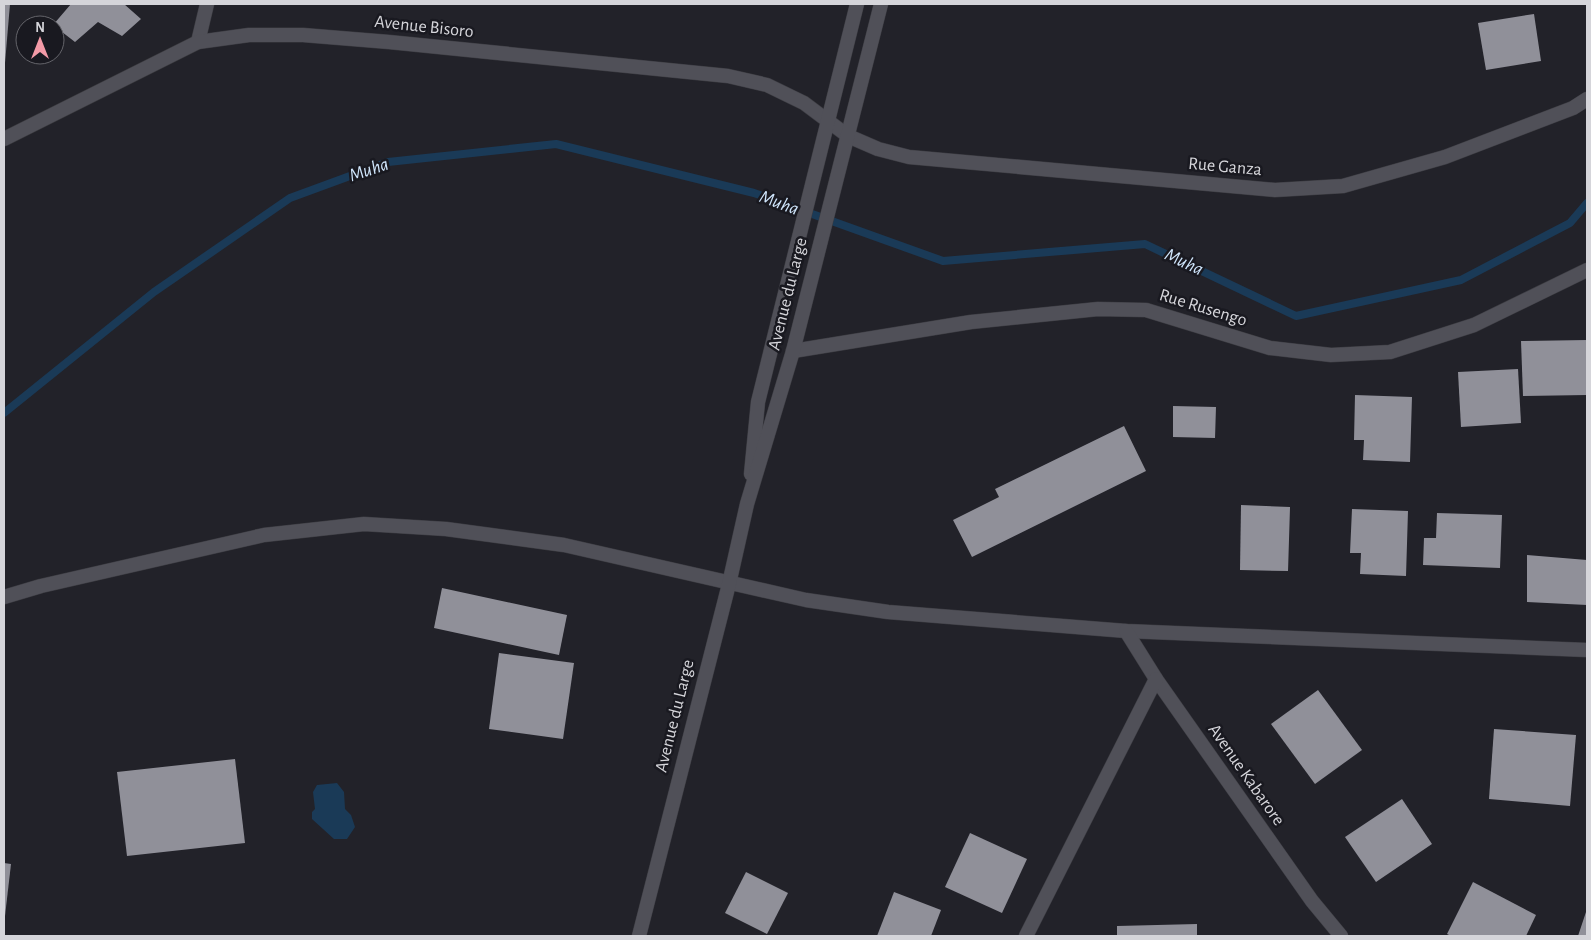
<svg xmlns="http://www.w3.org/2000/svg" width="1591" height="940" font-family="'Alegreya Sans',sans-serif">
<rect width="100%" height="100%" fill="#222229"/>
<path fill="#1a3a57" d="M337,783L344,792L345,809L351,815L355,827L347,839H334L312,819V812L315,809L313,792L317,785Z"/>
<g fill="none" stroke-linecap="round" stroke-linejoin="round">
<path stroke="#1a3a57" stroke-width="8" d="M4,413L154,292L290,198L388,162L556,144L754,193L943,261L1145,244L1296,316L1461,280L1570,223L1587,203"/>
</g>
<g fill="#909099">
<path d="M4,4H10L5,63H4Z"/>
<path d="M71,4H124L141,19L122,36L98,22L75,42L53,25Z"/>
<path d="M1534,14L1541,61L1486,70L1478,23Z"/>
<path d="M1587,340V395L1523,396L1521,341Z"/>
<path d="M1518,369L1521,423L1461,427L1458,372Z"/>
<path d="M1355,395L1412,397L1410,462L1363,460L1364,440H1354Z"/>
<path d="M1173,406L1216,407L1215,438L1173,437Z"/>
<path d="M1124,426L1146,471L972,557L953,520L999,497L995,489Z"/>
<path d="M1241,505L1290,507L1288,571L1240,570Z"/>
<path d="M1352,509L1408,511L1406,576L1360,574L1361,553H1350Z"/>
<path d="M1437,513L1502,515L1500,568L1423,565L1424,538H1436Z"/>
<path d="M1527,555L1587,560V605L1527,602Z"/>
<path d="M442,588L567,615L559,655L434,628Z"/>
<path d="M499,653L574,663L563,739L489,729Z"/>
<path d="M1318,690L1362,750L1315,784L1271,724Z"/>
<path d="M1494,729L1576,735L1570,806L1489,799Z"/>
<path d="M235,759L245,843L127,856L117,772Z"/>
<path d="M1402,799L1432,844L1376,882L1345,837Z"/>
<path d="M970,833L1027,859L1002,913L945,887Z"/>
<path d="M4,863L11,864L5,916H4Z"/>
<path d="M746,872L788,893L767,934L725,913Z"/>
<path d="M1473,882L1536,915L1526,936H1451L1447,934Z"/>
<path d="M894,892L941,910L931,936H877Z"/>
<path d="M1587,909V936H1578Z"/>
<path d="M1197,924V936H1117V926Z"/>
</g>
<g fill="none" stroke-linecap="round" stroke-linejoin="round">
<g stroke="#3c3c42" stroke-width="15">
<g id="minor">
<path d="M198,42L207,4"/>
<path d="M4,139L198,42L249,35H303L389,42L728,76L767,85L804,103L848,136L878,149L909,157L1275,190L1343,186L1445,157L1573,108L1587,99"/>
<path d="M793,351L971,322L1098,309L1146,310L1270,348L1331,355L1390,352L1474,325L1587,270"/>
<path d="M4,597L41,586L264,535L364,524L446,529L564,545L806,600L888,612L1126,631L1587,650"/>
<path d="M1126,631L1156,679L1312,901L1341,936"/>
<path d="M1026,936L1156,679"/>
</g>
</g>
<g stroke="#3c3c42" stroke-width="15">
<g id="secondary">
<path d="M751,474L758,402L857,4"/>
<path d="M639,936L729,584L747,504L793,351L881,4"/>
</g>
</g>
<use href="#minor" stroke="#505058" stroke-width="14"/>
<use href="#secondary" stroke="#505058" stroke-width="14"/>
</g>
<g text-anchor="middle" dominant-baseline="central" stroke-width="5" stroke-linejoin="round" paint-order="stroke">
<g font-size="18" fill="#d5d5da" stroke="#191920">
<text transform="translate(424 27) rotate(6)">Avenue Bisoro</text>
<text transform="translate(1225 167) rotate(5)">Rue Ganza</text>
<text transform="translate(788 294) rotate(-76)">Avenue du Large</text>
<text transform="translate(1203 308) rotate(17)">Rue Rusengo</text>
<text transform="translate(675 716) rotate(-76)">Avenue du Large</text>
<text transform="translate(1246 775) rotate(55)">Avenue Kabarore</text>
</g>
<g font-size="19" font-style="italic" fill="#d1e7fd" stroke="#191920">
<text transform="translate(369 170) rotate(-18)">Muha</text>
<text transform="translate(779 203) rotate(20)">Muha</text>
<text transform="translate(1184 262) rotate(25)">Muha</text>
</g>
</g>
<rect width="1591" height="940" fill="none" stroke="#d5d5da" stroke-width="10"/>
<g transform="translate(40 40)"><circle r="24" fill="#191920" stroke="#64646a"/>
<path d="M0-4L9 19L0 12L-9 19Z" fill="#f39aa7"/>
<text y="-8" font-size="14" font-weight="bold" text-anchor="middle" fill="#d5d5da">N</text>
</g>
</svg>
